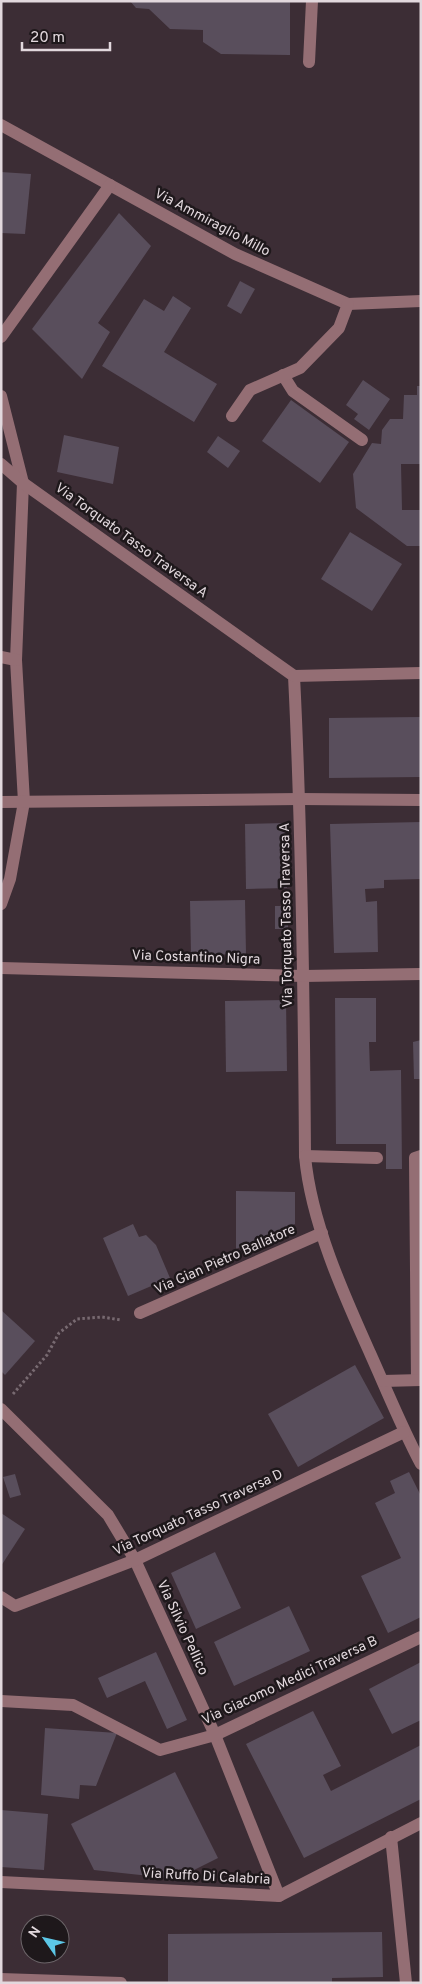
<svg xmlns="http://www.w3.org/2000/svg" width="422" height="1984" font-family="Overpass,sans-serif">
<rect width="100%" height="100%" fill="#3c2d35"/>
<g fill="#594e5c">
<path d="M130,1H290V55L221,54L203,42V30L170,29L149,9L136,8Z"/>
<path d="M1,172L31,174L25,234L1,233Z"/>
<path d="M119,213L151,246L98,323L110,332L82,379L32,329Z"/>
<path d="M240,281L255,289L241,314L227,306Z"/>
<path d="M173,296L191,308L164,352L217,384L194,422L102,366L144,299L164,311Z"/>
<path d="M363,380L390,399L369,430L354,419L358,414L346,405Z"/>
<path d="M417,386H421V464H401L402,510H421V546H407L356,508L353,474L372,443L381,444L382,430L390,419H403L404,395H417Z"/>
<path d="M291,400L349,442L320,483L262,441Z"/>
<path d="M64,435L119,447L113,484L57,472Z"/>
<path d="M218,436L240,451L228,468L207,452Z"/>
<path d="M350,532L402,564L372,611L321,579Z"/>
<path d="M421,717V777L329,778V718Z"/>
<path d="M421,822V879L384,880V888L365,889L366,902L377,901L378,952L334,953L330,824Z"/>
<path d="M285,823L287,888L246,889L245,824Z"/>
<path d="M245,900L246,954L191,955L190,901Z"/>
<rect x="275" y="906" width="13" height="23"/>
<path d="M335,998H376V1042H369L370,1071L401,1070L402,1169H386V1144H336Z"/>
<path d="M286,1000L287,1071L226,1072L225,1001Z"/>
<path d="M421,1040V1079H414L413,1042Z"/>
<path d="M236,1191L295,1192V1224L236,1249Z"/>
<path d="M133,1224L139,1237L146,1235L156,1245L170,1278L128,1296L103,1238Z"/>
<path d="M1,1310L35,1341L5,1375L1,1371Z"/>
<path d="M355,1365L384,1418L298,1467L268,1414Z"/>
<path d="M409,1472L421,1496V1617L388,1633L361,1576L401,1558L375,1503L395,1493L390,1481Z"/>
<path d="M15,1474L21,1495L10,1498L3,1477Z"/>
<path d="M1,1513L25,1529L1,1566Z"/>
<path d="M215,1552L241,1608L196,1629L171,1573Z"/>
<path d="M289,1606L310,1651L234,1686L214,1642Z"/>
<path d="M156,1652L187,1720L167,1729L145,1681L107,1698L98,1678Z"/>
<path d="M421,1662V1720L392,1734L369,1689Z"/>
<path d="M313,1711L341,1766L323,1775L331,1791L421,1745V1799L304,1858L246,1744Z"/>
<path d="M45,1728L117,1733L96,1786L80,1785L79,1799L41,1795Z"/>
<path d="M175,1772L218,1858L182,1876L168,1878L94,1870L71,1824Z"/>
<path d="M1,1810L48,1814L44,1870L1,1867Z"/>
<path d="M382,1932L383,1977L332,1978V1983H168V1934Z"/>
</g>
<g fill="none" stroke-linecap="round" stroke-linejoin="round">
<path stroke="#786a71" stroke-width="3" stroke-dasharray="2.5 2.5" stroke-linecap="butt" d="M13,1394L47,1355L59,1333L77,1319L102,1317L121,1320"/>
<g stroke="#946e74" stroke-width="12">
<path d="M309,62L312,1"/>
<path d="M1,125L235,254L348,304L421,301"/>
<path d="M1,337L110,185"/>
<path d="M283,375L293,391L362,440"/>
<path d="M1,396L23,483L16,660L24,802L10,879L1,904"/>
<path d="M232,416L250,390L300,368L339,328L348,304"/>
<path d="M1,464L23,483L294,676C302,836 304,996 305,1156C311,1222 343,1293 370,1353C387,1391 402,1428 421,1464"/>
<path d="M1,657L16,660"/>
<path d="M294,676L421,673"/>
<path d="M1,802L300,799L421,800"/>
<path d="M1,968L304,976L421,974"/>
<path d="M305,1156L377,1158"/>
<path d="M140,1313L322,1233"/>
<path d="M417,1380L415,1158L421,1156"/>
<path d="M383,1381L421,1380"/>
<path d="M1,1409L108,1515L135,1560L215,1735L279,1896"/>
<path d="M1,1597L15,1606L135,1560L404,1432"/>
<path d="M1,1701L73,1705L160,1750L215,1735L421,1637"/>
<path d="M391,1837L406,1983"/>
<path d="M1,1882L279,1896L421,1823"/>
<path d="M1,1979L121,1983"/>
</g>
</g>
<g text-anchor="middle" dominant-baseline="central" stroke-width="5" stroke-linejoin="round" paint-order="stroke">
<g font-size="14" fill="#e2d8dd" stroke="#1e181b">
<text transform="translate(212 223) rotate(28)">Via Ammiraglio Millo</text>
<text transform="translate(131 541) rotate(36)">Via Torquato Tasso Traversa A</text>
<text transform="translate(287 915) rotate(-91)">Via Torquato Tasso Traversa A</text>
<text transform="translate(196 958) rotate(2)">Via Costantino Nigra</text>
<text transform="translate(225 1260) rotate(-24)">Via Gian Pietro Ballatore</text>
<text transform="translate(198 1513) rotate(-25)">Via Torquato Tasso Traversa D</text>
<text transform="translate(182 1628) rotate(65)">Via Silvio Pellico</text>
<text transform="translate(290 1681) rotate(-25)">Via Giacomo Medici Traversa B</text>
<text transform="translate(206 1877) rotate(3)">Via Ruffo Di Calabria</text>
</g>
</g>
<rect width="422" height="1984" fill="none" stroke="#e2d8dd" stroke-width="5"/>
<g transform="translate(45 1939) rotate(304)"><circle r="24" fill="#1e181b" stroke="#6c6569"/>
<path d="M0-4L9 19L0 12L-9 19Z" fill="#5cc7e7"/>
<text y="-8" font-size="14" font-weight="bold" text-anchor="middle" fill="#e2d8dd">N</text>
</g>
<path d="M22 42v8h88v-8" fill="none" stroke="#e2d8dd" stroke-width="2.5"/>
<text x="30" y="42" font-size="15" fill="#e2d8dd" stroke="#1e181b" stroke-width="4" paint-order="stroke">20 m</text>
</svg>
